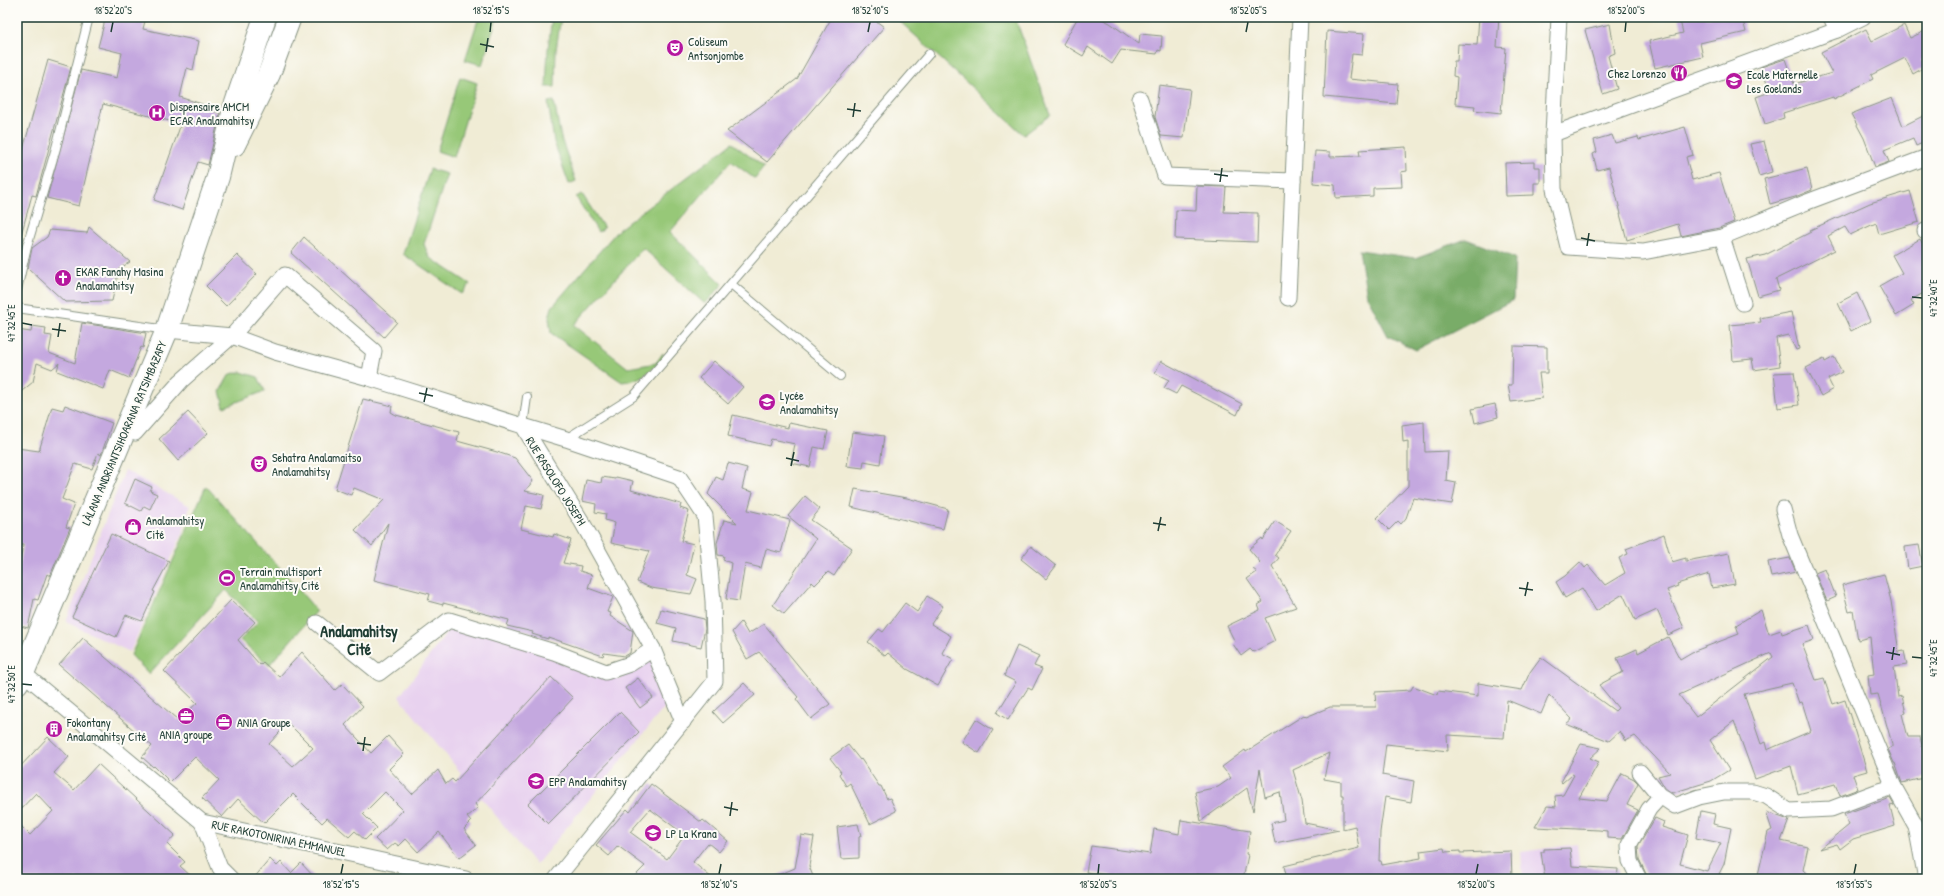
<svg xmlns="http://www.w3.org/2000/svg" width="1944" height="896" font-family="'Patrick Hand',sans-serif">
<rect width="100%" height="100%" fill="#fdfcf7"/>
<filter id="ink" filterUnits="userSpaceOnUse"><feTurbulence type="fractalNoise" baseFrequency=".025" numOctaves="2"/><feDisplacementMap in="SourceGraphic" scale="8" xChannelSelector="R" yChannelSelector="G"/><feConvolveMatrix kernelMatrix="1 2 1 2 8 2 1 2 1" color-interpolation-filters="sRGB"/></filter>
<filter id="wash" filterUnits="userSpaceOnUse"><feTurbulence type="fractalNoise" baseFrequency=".012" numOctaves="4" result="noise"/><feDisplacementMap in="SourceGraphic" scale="16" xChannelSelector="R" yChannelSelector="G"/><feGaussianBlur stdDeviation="0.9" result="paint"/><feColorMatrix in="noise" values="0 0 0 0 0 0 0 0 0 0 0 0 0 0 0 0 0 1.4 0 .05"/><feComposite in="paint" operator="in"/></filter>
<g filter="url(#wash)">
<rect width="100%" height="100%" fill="#f0ecd5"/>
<g fill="#e8d2ef">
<path d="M125,470L190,506L183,532L130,652L66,622Z"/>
<path d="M458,617L606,672L619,680L653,649L673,697L536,865L399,697Z"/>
<path d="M1577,844L1581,879H1523L1521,852Z"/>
</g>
<g fill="#97c878" stroke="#5b8256">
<path d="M479,17H497L482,65L465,60Z"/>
<path d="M552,17H561L556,50L555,87H546L548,48Z"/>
<path d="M895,17H1015L1050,115L1024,135Z"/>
<path d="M460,77L477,83L454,157L437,151Z"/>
<path d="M554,101L561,138L576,181L569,184L554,142L548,102Z"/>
<path d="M732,143L764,167L755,179L731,161L670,232L723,284L705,304L643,248L574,325L628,368L656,363L663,353V358C652,371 640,381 622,382L551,333L549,318L552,307L618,230Z"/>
<path d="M430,169L447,174L424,244L429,257L470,284L462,294L403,254Z"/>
<path d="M582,194L604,228L598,232L576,197Z"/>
<path d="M241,372L258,377L265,391L224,407L220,391L230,374Z"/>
<path d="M206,486L293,583L317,611L269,665L240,640L258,622L226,590L149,674L131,655Z"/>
</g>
<path fill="#79ac68" stroke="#4c744e" d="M1466,239L1515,258L1513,300L1416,350L1388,336L1367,296L1359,250L1415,258Z"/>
<g id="blocks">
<g fill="#c4a8df" fill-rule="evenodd">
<path d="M114,17H146L143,29L199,41L193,70L187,68L180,97L211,107L210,110L220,113L208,165L198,162L182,210L154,200L181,124L103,104L79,206L47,198L81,70L117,78L122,53L98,47L105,20L113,22Z"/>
<path d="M832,17H871L884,27L767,162L727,131L797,79Z"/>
<path d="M1078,17H1098L1110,23L1139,44L1140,34L1162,36L1161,51L1158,50L1157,54L1121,50L1112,64L1088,47L1083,56L1063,44Z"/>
<path d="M1479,17H1499L1497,47L1506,48L1501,113L1474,110L1475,106L1455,104L1457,77L1453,76L1454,61H1457L1458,44L1477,45Z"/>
<path d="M1679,17H1742L1746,32L1700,43L1703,57L1655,68L1649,41L1683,33Z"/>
<path d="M1610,24L1615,53L1608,56L1617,89L1603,94L1585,30Z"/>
<path d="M1904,25L1910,38L1927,30V58L1921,60L1925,67L1913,74L1905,58L1871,75L1873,79L1834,99L1833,97L1783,113L1784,118L1765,124L1756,97L1770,92L1761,67L1785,59L1794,84L1832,73L1821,52L1866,29L1872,41Z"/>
<path d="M1327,31L1364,34L1362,55L1352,54L1349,79L1398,84L1396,104L1324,97Z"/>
<path d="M48,60L71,67L36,196L32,195L21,235H17V171Z"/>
<path d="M1159,85L1190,89L1184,138L1161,136L1155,117Z"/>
<path d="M1892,98L1903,126L1927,114V141L1916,146L1913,138L1884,150L1889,162L1875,167L1864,138L1851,114Z"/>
<path d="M1685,127L1693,155L1686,157L1692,180L1719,173L1734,222L1719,228L1681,236L1678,224L1627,240L1620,214H1621L1609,167L1597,170L1593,154L1597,152L1594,140L1612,135L1615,143L1638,137L1639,140Z"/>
<path d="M1764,141L1772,172L1759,176L1750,144Z"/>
<path d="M1406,147L1407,171L1401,172L1402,187L1373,188V196L1336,198L1335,185L1313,183L1315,151L1330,152V157L1360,156L1359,150Z"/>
<path d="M1534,162V167H1540V183H1534V195L1506,196L1505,163Z"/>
<path d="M1807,168L1812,190L1795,197L1770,204L1764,179Z"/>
<path d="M1197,186L1226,187L1224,212L1258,213L1257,242L1175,239L1176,210L1196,211Z"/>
<path d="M1910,191L1919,222L1879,234L1876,223L1850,235L1845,227L1828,236L1835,250L1776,279L1779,290L1758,296L1747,259L1765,255L1811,232L1810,230L1870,203Z"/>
<path d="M89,227L130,262L119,269L112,301L65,302L28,268L32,248L47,237L50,230L87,233Z"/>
<path d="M304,237L397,322L384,337L291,253Z"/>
<path d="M1920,239L1927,252V291L1911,300L1914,305L1896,316L1879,286L1902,273L1892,255Z"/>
<path d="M237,255L257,274L226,306L206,286Z"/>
<path d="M1857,293L1870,321L1851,331L1838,303Z"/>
<path d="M1791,312L1799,349L1796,350L1788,335L1776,338L1780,366L1754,370L1752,359L1733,361L1730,325L1761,322L1760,318Z"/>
<path d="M82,323L146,333L143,348L141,347L129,378L110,370L103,389L57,371L59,363L52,369L37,363L33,382L17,395V330L31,332L32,326L46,328L45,335L52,336L49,353L75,363Z"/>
<path d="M1513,346L1547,347V373H1539L1542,398L1511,402L1508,385H1512Z"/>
<path d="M1834,357L1842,372L1828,379L1833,389L1821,396L1806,368L1824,359L1825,362Z"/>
<path d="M714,361L743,387L728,404L699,378Z"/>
<path d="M1161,361L1242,404L1237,415L1181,386L1176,394L1164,388L1169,380L1155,373Z"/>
<path d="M1794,372L1799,405L1778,408L1774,373Z"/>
<path d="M363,399L392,406L391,412L396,415L459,432L457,441L497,452L515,458L533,481L525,491L544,495L541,509L526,506L521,529L553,537L554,534L571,540L563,563L581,566L580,571L592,575L588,588L613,597L607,612L611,613L610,616L633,631L630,653L625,656L604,653L603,656L548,637V639L532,634L533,632L507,626L509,620L443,603V605L428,601L430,594L374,580L388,523L372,546L355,530L384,500L354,488L351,495L335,489Z"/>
<path d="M1495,404L1498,417L1475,423L1472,409Z"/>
<path d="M65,405L112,423L101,455L98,453L92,469L75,464L62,499L74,504L66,527L70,528L50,576L47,574L38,600L34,599L28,628L17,625V581L23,545L17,544V448L39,451L52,407L63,410Z"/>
<path d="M188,412L208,433L178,461L159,439Z"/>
<path d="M733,415L788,428L789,423L828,431L824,449L814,447L810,467L791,463L795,444L771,439L769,446L728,436Z"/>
<path d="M1424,422L1425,452L1448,451L1446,481L1456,483L1452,504L1413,498L1406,518L1401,524L1398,521L1389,530L1377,518L1408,486V441L1403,442L1402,425Z"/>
<path d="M852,432L884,436L880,464L864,461L863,468L847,466Z"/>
<path d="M728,463L747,468L742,489L753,492L748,510L790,520L781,553L766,549L761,568L745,564L739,601L726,599L731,563L723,560L724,556L718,555L717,543L724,520L737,523L708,494L716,477L723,480Z"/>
<path d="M602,477L615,479L616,477L633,481L631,490L681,504L680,508L689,511L681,541L694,544L687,575L697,579L691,594L651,588L637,582L649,551L611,543L615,523L605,520L606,514L595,512L596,504L582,501L586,480L601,483Z"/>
<path d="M135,479L152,487L150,491L157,494L150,509L144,506L141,511L125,503Z"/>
<path d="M855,489L907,498L948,509L943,529L851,507Z"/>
<path d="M805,496L820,509L811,520L852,548L834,576L828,572L815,585L812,582L784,614L773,605L816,539L788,516Z"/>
<path d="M1275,521L1291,531L1275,555L1279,558L1272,566L1296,607L1265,618L1275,641L1253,652L1250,649L1241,656L1233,644L1235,642L1227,626L1260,610L1258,605L1263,602L1247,579L1257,572L1253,569L1260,562L1249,549L1262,538L1263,540Z"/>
<path d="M111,534L169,561L153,591L155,592L142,621L126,615L116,637L72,617Z"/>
<path d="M1664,534L1672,562L1686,558V561L1729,553L1735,584L1712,588L1709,574L1677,584L1678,586L1667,590L1684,628L1668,635L1657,610L1635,620L1623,594L1596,611L1582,588L1565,598L1556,582L1565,576L1580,562L1585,568L1588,565L1605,585L1625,573L1619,558L1628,554L1626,549Z"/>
<path d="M1919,545L1923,566L1908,569L1905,547Z"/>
<path d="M1031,546L1056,566L1046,579L1021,559Z"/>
<path d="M1790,558L1796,572L1771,577L1768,562Z"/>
<path d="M1825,569L1836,597L1827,601L1815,573Z"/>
<path d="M1884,574L1891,601L1899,652L1904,651L1907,665L1894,667L1898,697L1902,696L1906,713L1902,714L1908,737H1920L1927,768V777L1902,783L1895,763H1894L1888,749L1892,747V744L1878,694L1870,695L1868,675L1874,674L1870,637L1858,640L1853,611L1849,612L1842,585Z"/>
<path d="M927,596L943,606L931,624L951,636L942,653L953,659L938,686L907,669L888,653L885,656L868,642L879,629L883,632L905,603L917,612Z"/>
<path d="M231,600L255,622L238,640L260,665L263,662L279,677L302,652L335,690L342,684L363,706L345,725L371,753L388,736L404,754L389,769L412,794L438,770L446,784L452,779L455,782L551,677L573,698L475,804L478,808L467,817L471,822L464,829L476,845L459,858L439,832L418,852L406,839L399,846L395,843L387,850L375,839L403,810L385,792L363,814L377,828L365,840L355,831L349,837L327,818L322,823L293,794L264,823L238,799L222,817L202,798L219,780L195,757L170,782L154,766L153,767L142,757L152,746L59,665L83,638L178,720L197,703L164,671ZM288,723L313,748L293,766L269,744Z"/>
<path d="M661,609L704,619L705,629L701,647L673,641L676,628L657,623Z"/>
<path d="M1761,610L1769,634L1781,630L1782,634L1809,625L1814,640L1802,644L1816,680L1824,678L1833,704L1845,700L1867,771L1853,775L1858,789L1840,796L1835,784L1798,794L1791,766L1755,779L1734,721L1710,740L1729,770L1711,781L1672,793L1665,788L1658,776L1670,773L1635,736L1626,741L1620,731L1609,741L1566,724L1572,719L1549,695L1541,714L1507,700L1504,738L1447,735L1448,751L1386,744L1382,775L1414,781L1411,802L1385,797L1380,832L1379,861H1381L1382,865L1421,858L1420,851L1444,848L1445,852L1460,851V853L1511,851L1512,878L1389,879L1388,877L1366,879H1287L1284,866L1359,848L1355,826L1343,829V795H1341V782L1324,779L1329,753L1293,770L1302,801L1305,823L1339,830L1275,843L1271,823L1284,820L1280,792L1265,797L1260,769L1253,811L1247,788L1201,821L1195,792L1218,787L1231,778L1222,767L1245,750L1246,752L1304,715L1306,717L1330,707H1376L1375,692L1411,690L1413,686L1437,695L1438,691L1478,696V683L1522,690L1530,672L1541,657L1615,711L1618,708L1599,685L1623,672L1617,658L1637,649L1638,653L1668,637L1680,659L1692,652L1739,634L1736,625ZM1771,653L1773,657L1696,717L1679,695ZM1792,683L1799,703L1802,702L1811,731L1767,750L1765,742L1761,744L1744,694Z"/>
<path d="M741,622L748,634L764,624L830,704L811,719L796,699L798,697L759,652L747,659L732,632Z"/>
<path d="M1017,646L1039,656L1034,666L1042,669L1032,690L1028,688L1008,720L997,713L1016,682L1004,676Z"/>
<path d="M638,678L653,698L640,708L625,688Z"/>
<path d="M744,683L755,695L723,723L713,712Z"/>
<path d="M620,712L639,732L548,824L528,804Z"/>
<path d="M976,719L993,730L979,753L962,742Z"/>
<path d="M48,737L69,757L54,773L74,790L98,764L175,835L167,844L185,862L180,866L194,879H17V822L30,835L53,811L36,793L17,813V770Z"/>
<path d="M1581,744L1601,748L1590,758L1599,762L1579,798L1607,801L1622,773L1634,779L1638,783L1627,805L1638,810L1622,839L1607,838V831L1599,830L1535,827L1547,806L1556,807L1555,796L1563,795L1574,775L1572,774L1562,783L1561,782Z"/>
<path d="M848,745L860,760L861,759L879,786H881L887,799L890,798L896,811L870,824L850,783L846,786L839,774L841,772L830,758Z"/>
<path d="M651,784L701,822L703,820L728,841L719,852L708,843L693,862L713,879H632L645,866L618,846L609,856L596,845L627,809L630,812ZM650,809L685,835L667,859L630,832Z"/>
<path d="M1890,798L1894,805L1890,806L1895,826L1853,839L1840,849L1837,844L1820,849L1849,825L1844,814Z"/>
<path d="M1701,811L1715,814L1713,824L1731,828L1724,864L1719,874L1722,875L1721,879H1677L1660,876V878L1647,876L1639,859L1638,847L1655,818L1664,822L1662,827L1688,835L1680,864L1707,871L1721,843L1696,838Z"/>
<path d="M1766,812L1789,820L1781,841L1808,847L1803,870L1813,879H1757L1768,832L1772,830Z"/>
<path d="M1181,820L1250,831L1246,854L1248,855L1243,879H1218L1196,874V879H1137L1086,872L1091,846L1150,854L1154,829L1179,834Z"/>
<path d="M858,824L861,836L859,837V858L841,859L837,827Z"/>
<path d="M801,835L814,837L809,866L814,879H769L795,868Z"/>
<path d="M1570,848L1572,866L1618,869L1617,879H1545L1541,852H1544V849Z"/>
<path d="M270,859L277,866L281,862L291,873L301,863L316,879H253Z"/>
</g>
</g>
</g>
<g filter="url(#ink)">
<use href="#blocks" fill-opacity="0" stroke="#889484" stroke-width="1"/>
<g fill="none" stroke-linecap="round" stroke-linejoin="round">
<g stroke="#889484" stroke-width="10">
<g id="lane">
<path d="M731,284L840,376"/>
<path d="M17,290L27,246L56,148L89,17"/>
<path d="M17,308L167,330"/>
<path d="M523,426L527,397"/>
<path d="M566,439L634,396L929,54"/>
</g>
</g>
<g stroke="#889484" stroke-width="17">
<g id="street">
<path d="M1559,17L1553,134L1554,189L1568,247L1643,252L1722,237L1807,202L1927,157"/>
<path d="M1837,30L1863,17"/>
<path d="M1140,99L1165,176L1293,181"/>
<path d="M1553,134L1837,30L1831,17"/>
<path d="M1925,231H1927"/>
<path d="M1722,237L1743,303"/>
<path d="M1288,298L1300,17"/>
<path d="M167,330L232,336L275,352L369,378L523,426L582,522L653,649L683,722"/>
<path d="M523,426L566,439L679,477L705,516L713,601L715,681L556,879"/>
<path d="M126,428L135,433L181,381L232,336L285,275L374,351L369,378"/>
<path d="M1783,509L1790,535L1894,787L1916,826L1926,879"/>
<path d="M317,623L379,673L449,620L554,652L606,672L630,664L653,649"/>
<path d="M23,673L202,822L466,879"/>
<path d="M1640,772L1659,795L1675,806L1699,797L1724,792H1753L1766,796L1789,811L1831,809L1876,792L1894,787"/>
<path d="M202,822L220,868L231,879"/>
<path d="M1639,879L1630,861L1629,845L1649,809L1660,797"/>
</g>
</g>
<g stroke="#889484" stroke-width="24">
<g id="secondary">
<path d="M234,145L269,74L290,17"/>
<path d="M17,683L23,673L167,330L218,177L234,109L265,17"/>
</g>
</g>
<use href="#lane" stroke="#fff" stroke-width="8"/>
<use href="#street" stroke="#fff" stroke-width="15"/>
<use href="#secondary" stroke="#fff" stroke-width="22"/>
</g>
</g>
<path fill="none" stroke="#1f3d34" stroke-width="1.5" d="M111,32L113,22M490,32L491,22M868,32L870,22M1246,32L1248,22M1625,32L1626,22M480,44L494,47M486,52L488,38M847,109L861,111M853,117L855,103M1214,174L1228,176M1220,182L1222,168M1581,238L1595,241M1587,246L1589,233M1912,297L1922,298M22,323L32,325M52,329L66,331M58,337L60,323M419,393L433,396M424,402L427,388M786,458L799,461M791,466L794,452M1153,523L1166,525M1158,531L1161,517M1519,588L1533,590M1525,596L1528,582M1886,652L1900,655M1912,657L1922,658M1892,660L1894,647M22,684L32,685M357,743L371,745M363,751L365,737M724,807L738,810M730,816L732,802M341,874L343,864M719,874L721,864M1098,874L1099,864M1476,874L1478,864M1854,874L1856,864"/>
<defs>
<g id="theatre-disc" transform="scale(0.9)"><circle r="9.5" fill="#b5179e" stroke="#fdfcf7"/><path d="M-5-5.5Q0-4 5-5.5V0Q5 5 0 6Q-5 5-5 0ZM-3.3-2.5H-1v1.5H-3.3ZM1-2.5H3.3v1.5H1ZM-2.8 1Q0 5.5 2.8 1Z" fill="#fff"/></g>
<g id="restaurant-disc" transform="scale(0.9)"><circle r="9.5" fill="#b5179e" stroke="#fdfcf7"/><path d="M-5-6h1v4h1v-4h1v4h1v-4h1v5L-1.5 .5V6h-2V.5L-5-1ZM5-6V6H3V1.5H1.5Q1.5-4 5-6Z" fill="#fff"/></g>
<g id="school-disc" transform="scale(0.9)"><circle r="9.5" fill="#b5179e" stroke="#fdfcf7"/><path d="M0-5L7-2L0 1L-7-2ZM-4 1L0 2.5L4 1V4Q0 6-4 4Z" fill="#fff"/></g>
<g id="hospital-disc" transform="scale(0.9)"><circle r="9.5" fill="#b5179e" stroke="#fdfcf7"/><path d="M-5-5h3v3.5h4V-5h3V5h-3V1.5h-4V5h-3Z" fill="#fff"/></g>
<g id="church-disc" transform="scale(0.9)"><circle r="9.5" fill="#b5179e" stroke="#fdfcf7"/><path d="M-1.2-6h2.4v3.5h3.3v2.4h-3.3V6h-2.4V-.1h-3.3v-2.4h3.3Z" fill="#fff"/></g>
<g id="shop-disc" transform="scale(0.9)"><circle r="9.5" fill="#b5179e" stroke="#fdfcf7"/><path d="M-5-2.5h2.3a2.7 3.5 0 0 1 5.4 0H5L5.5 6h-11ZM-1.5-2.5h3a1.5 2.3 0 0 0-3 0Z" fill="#fff"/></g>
<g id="stadium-disc" transform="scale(0.9)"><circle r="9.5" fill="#b5179e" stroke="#fdfcf7"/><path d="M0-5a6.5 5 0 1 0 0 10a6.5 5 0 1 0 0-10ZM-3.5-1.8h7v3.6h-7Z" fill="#fff"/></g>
<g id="office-disc" transform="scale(0.9)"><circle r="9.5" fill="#b5179e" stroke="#fdfcf7"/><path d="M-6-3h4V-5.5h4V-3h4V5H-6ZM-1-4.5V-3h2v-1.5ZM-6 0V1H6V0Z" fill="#fff"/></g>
<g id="building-disc" transform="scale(0.9)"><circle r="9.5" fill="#b5179e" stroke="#fdfcf7"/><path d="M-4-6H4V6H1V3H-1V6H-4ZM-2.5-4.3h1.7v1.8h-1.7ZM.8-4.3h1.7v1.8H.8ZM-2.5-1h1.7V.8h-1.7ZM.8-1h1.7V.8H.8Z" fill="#fff"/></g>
</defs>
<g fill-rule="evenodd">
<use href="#theatre-disc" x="675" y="48"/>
<use href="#restaurant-disc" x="1679" y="73"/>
<use href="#school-disc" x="1734" y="81"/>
<use href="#hospital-disc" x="157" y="113"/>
<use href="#church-disc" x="63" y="278"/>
<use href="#school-disc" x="767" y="402"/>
<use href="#theatre-disc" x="259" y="464"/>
<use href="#shop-disc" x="133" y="527"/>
<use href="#stadium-disc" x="227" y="578"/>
<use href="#office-disc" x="186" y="716"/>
<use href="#office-disc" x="224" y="722"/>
<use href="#building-disc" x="54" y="729"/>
<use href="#school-disc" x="536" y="781"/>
<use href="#school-disc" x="653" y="833"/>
</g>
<g text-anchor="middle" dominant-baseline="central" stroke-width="4" stroke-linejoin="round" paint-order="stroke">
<g font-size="12" fill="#1f3d34" stroke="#fdfcf7" text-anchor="start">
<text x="688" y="41">Coliseum<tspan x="688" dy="14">Antsonjombe</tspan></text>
<text x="1666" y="73" text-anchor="end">Chez Lorenzo</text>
<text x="1747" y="74">Ecole Maternelle<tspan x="1747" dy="14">Les Goelands</tspan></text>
<text x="170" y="106">Dispensaire AMCM<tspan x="170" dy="14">ECAR Analamahitsy</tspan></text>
<text x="76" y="271">EKAR Fanahy Masina<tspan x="76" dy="14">Analamahitsy</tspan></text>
<text x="780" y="395">Lycée<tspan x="780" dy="14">Analamahitsy</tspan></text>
<text x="272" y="457">Sehatra Analamaitso<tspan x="272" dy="14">Analamahitsy</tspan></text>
<text x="146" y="520">Analamahitsy<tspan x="146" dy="14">Cité</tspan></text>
<text x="240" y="571">Terrain multisport<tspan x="240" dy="14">Analamahitsy Cité</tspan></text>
<text x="67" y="722">Fokontany<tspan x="67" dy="14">Analamahitsy Cité</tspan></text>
<text x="237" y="722">ANIA Groupe</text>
<text x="186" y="734" text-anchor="middle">ANIA groupe</text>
<text x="549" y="781">EPP Analamahitsy</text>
<text x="666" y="833">LP La Krana</text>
</g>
<g font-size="12" fill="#1f3d34" stroke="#fdfcf7">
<text transform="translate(124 433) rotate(-67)">LÀLANA ANDRIANTSIHOARANA RATSIMBAZAFY</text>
<text transform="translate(556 481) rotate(58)">RUE RASOLOFO JOSEPH</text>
<text transform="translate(279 838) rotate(12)">RUE RAKOTONIRINA EMMANUEL</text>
</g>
<g font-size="16" font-weight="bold" fill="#1f3d34" stroke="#fdfcf7">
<text x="359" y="631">Analamahitsy<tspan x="359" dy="18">Cité</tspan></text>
</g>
</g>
<rect width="1944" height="896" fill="none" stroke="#fdfcf7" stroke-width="44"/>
<rect x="22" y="22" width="1900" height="852" fill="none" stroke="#1f3d34" stroke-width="1.5"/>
<g font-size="10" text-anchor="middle" fill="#1f3d34">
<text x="113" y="14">18°52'20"S</text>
<text x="491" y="14">18°52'15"S</text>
<text x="870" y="14">18°52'10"S</text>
<text x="1248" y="14">18°52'05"S</text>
<text x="1626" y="14">18°52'00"S</text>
<text transform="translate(1933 298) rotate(-90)" y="4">47°32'40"E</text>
<text transform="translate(11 323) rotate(-90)" y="4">47°32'45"E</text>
<text transform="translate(1933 658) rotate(-90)" y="4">47°32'45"E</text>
<text transform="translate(11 684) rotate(-90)" y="4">47°32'50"E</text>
<text x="341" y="888">18°52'15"S</text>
<text x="719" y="888">18°52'10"S</text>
<text x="1098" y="888">18°52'05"S</text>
<text x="1476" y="888">18°52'00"S</text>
<text x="1854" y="888">18°51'55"S</text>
</g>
</svg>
